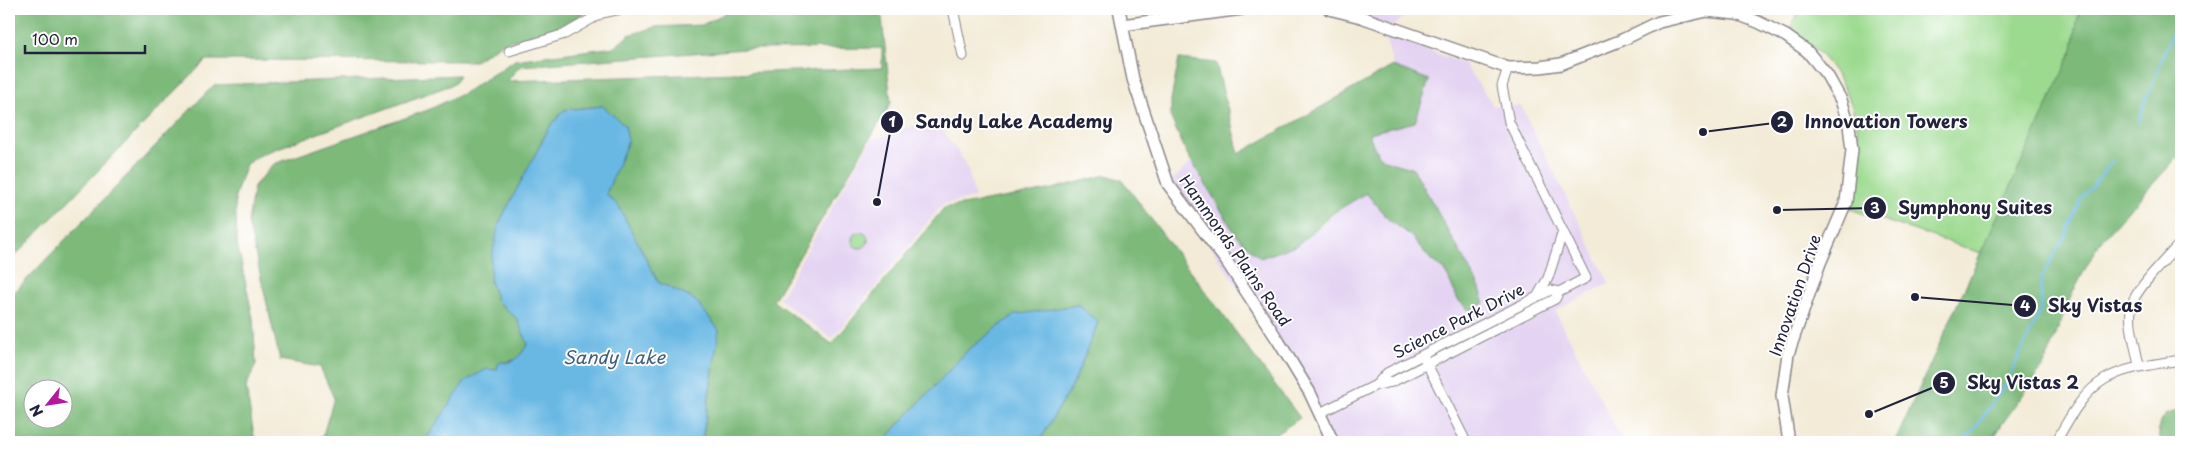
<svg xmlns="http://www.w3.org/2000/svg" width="2190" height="451" font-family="'Playpen Sans',sans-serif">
<rect width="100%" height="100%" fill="#fff"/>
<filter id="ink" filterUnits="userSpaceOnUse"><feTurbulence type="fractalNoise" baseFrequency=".02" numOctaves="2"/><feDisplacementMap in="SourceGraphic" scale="10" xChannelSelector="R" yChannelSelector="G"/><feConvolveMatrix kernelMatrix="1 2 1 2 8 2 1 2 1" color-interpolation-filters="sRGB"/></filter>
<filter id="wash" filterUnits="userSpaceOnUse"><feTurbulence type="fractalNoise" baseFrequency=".0096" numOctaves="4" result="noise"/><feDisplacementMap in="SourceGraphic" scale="20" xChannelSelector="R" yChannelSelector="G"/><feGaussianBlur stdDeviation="1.12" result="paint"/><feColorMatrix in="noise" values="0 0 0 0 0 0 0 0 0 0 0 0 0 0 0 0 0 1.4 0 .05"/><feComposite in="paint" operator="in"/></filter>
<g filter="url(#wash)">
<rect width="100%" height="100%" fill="#f3ebd7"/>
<g fill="#e4d3f2">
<path d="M1330,9H1415L1384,33L1464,64L1494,106H1521L1609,283L1555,311L1623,442H1333L1310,393L1168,184L1192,161L1212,192L1260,258L1298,245L1333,213L1366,193L1388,219L1410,235L1432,261L1445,270L1458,300L1470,311L1484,303L1480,287L1454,243L1372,146L1369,133L1415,122L1429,80L1393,66L1384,32Z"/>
<path d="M935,118L967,166L975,198L943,204L832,339L779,299L871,140Z"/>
</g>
<g fill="#9cda8f" stroke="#5f7e65">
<path d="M1799,9H2181L2071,266L2056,325L1992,442H1896L1981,253L1850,209C1874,137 1852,71 1790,28Z"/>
<circle cx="860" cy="240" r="8"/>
</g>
<g fill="#7dba7a" stroke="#506e5a" fill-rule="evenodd">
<path d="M9,9H593L546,33L502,43L475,61L206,60L9,262Z"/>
<path d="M733,9H881L891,103L773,301L832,344L944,208L1044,191L1106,175L1122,180L1300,418L1264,442H1039L1074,382L1098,323L1078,305L1014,316L968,350L883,442H702L719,330L695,300L658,282L618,205L606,194L628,141L603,106L564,110L549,128L499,223L497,301L517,319L528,344L517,359L498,364L497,370L489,369L467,380L424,442H316L323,435L334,398L320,367L280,360L248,222L254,186L274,164L428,110L464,93L515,60L615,47L629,35L655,27L702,25ZM882,48V68L507,81L520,66L746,49Z"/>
<path d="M2079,9H2181V153L2099,243L2071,296L2043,367L1989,442H1895L2073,49Z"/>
<path d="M1179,59L1216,63L1239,154L1393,66L1429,80L1415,122L1369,133C1377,162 1388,162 1413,168L1480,288L1484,303L1470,311L1458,300L1445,270L1432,261L1410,235L1388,219L1366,193L1333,213L1298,245L1260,258L1236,235L1186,152L1171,118V100Z"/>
<path d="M459,75L454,84L264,153L246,164L235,196L237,243L253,318L256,364L246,387L255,442H9V298L214,85ZM62,388V418H32V388Z"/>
<path d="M2177,411H2181V442H2163C2157,435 2157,422 2165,415C2168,413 2174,412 2177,411Z"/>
</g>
<g fill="#69b8e4" stroke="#466d90">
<path d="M603,106L625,126L628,141L606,194L618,205L658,282L695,300L719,330L702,442H424L465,381L487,369L497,370L498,364L501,362C516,364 520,355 528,344L517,319L497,301L490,281L491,260L499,223L549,128L564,110Z"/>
<path d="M1078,305L1098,322L1074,382L1039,442H883L968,350L1014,315Z"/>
</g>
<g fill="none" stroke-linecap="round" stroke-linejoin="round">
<g stroke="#69b8e4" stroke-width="2.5">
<path d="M2139,123L2144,104L2181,12"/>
<path d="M1962,442L1975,428L2005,385L2041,310V278L2067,233L2081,199L2113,161"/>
</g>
</g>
</g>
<g filter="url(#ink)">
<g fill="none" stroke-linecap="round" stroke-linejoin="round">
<g stroke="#8a8689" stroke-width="11">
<g id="street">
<path d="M953,9L963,56"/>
<path d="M509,51L565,34L602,13L621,9"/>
<path d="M1537,297L1548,278L1563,231"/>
<path d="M1425,360L1466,442"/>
<path d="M2139,366C2136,347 2127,322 2132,304C2137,287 2169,256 2181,242"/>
<path d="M1376,385L1392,382L1555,299L1559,292L1586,278L1509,122L1502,86L1508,68"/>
<path d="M1320,413L1376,385L1387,373L1537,297L1551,290L1559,292"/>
<path d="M2056,442C2092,374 2107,371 2181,360"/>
</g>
</g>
<g stroke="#8a8689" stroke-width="14">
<g id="secondary">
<path d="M1119,9L1133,79L1168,184L1227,262L1279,342L1310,393L1333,442"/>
<path d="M1329,9L1361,17L1508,68L1540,67L1561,64L1622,40L1659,22L1707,11L1737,14L1758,22L1786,36L1807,51L1827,75L1841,100L1849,125L1852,150L1846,202L1820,263L1788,354L1782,396L1789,442"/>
<path d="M1122,25L1242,9"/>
</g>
</g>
<use href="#street" stroke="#fff" stroke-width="9"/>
<use href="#secondary" stroke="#fff" stroke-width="11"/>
</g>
</g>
<g text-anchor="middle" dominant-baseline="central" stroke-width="4" stroke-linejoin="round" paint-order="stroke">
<g font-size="16" fill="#22223b" stroke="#fff">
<text transform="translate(1236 250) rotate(55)">Hammonds Plains Road</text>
<text transform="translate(1794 295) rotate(-71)">Innovation Drive</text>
<text transform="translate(1458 320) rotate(-27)">Science Park Drive</text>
</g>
<g font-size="18" font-style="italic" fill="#3e5e7f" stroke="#fff">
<text x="614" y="356">Sandy Lake</text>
</g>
</g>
<path fill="none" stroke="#22223b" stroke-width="2" d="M877 202L892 122M1703 132L1782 122M1777 210L1875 208M1915 297L2025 306M1869 414L1944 383"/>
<g fill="#22223b" stroke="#fff" stroke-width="2">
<circle cx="877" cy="202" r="5"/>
<circle cx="1703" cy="132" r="5"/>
<circle cx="1777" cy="210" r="5"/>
<circle cx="1915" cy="297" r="5"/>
<circle cx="1869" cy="414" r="5"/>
<circle cx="892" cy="122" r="12"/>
<circle cx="1782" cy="122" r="12"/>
<circle cx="1875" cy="208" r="12"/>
<circle cx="2025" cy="306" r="12"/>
<circle cx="1944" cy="383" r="12"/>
</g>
<g font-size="15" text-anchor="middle" font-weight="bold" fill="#fff">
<text x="892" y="127">1</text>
<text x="1782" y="127">2</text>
<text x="1875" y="213">3</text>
<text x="2025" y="311">4</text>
<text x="1944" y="388">5</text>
</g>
<g font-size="18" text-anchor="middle" font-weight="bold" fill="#22223b" stroke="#fff" stroke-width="4" stroke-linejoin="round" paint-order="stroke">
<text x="1014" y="128">Sandy Lake Academy</text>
<text x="1886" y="128">Innovation Towers</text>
<text x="1975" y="214">Symphony Suites</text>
<text x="2095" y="312">Sky Vistas</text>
<text x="2023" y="389">Sky Vistas 2</text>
</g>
<rect width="2190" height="451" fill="none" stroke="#fff" stroke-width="30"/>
<g transform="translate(48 404) rotate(240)"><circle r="24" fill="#ffffff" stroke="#a7a7b1"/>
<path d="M0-4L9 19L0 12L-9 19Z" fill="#b5179e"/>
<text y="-8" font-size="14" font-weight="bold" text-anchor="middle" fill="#22223b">N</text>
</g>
<path d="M25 45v8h120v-8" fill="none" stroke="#22223b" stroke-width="2.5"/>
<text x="32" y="45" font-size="15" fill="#22223b" stroke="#ffffff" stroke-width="4" paint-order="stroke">100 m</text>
</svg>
